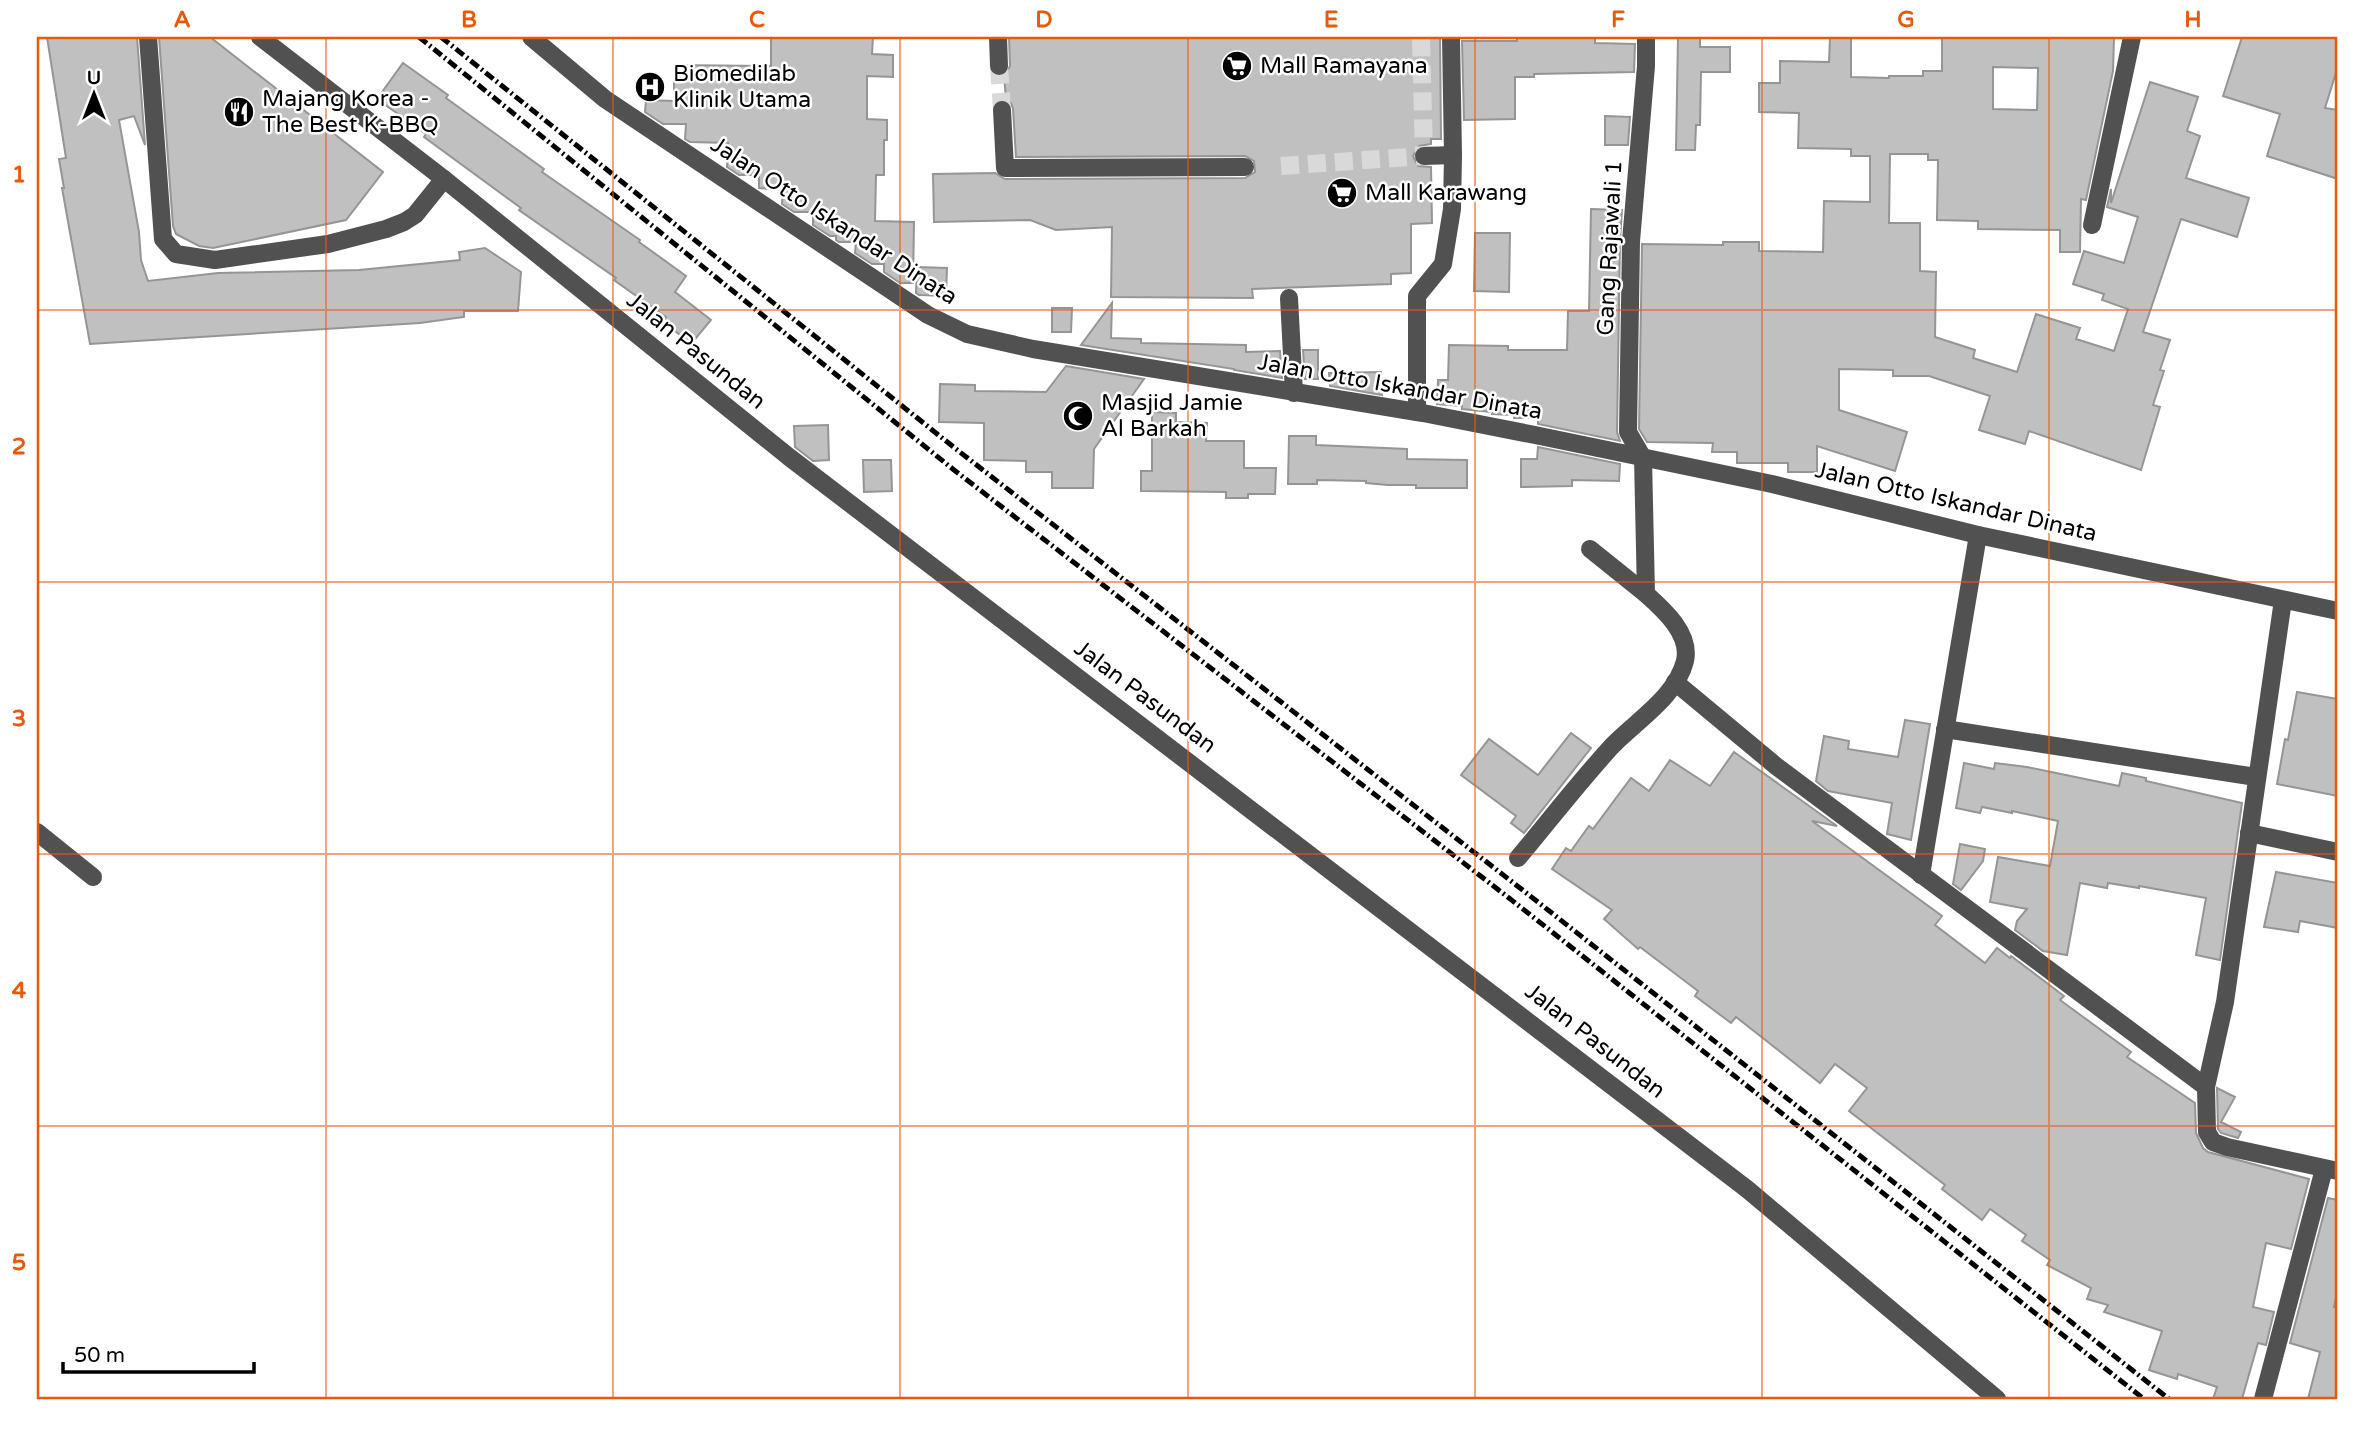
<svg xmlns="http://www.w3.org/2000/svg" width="2375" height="1436" font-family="'Varela Round',sans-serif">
<rect width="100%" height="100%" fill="#fff"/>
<g fill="#c0c0c0" stroke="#959595" stroke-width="2" fill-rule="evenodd">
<path d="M47,37H137L145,145L134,116L119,120L139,232L141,260L148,281L218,273L359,270L460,260L459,252L485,248L521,272L518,311H464V317L420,323L90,344L62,188H64L59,159L66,158Z"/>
<path d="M159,37H210L383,172L346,220L213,248L199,246L176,234L173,226Z"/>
<path d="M771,37H873L872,54L893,55V77L867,76V119L887,120V140H884V175H876L875,221L914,222L913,283H900L884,272V264H872L855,253L856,242H839L836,240V236H830L813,225V212H794L782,204L783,190L759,188V175H739L727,167L728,143L690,142L685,139L686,124H663L645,112L646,100L674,101V65L771,66Z"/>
<path d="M1009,37H1440L1441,139H1431V144L1419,146L1413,156L1418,166L1431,167L1432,223L1411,224V273L1391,274V284L1252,289L1253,298L1111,297L1112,227L1056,230L1030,220L934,222L933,174L995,173L1005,179L1245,178L1255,172L1254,161L1245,156L1016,157L1013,109L1011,103L1006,99L1004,76L1010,66Z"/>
<path d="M1517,37H1595V43L1635,44L1634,72L1534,74V77H1515V119L1464,120L1462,41H1517Z"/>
<path d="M1678,37H1700V47H1730V72H1701L1700,125H1696L1695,150H1676Z"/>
<path d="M1830,37H1851V77L1889,78V76H1923V71H1942V37H2114L2113,71L2086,200L2081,199L2080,252H2060V230L1978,229V221L1937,220L1938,160H1928V154H1890L1889,223H1920V271L1936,272L1935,337L1975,350L1973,358L2017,372L2036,314L2080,328L2076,339L2114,351L2128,309L2102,300L2104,294L2073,284L2084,251L2124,263L2138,217L2107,207L2111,189V203L2150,82L2198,97L2187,131L2200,136L2186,178L2249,198L2237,237L2181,219L2143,332L2170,340L2160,370L2164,371L2153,405L2160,407L2141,470L2029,431L2025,444L1979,430L1990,396L1929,376H1893V370L1839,369V410L1907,432L1895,471L1817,446V472H1788V463H1737V452H1712L1713,443L1647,442L1639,429L1642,244L1723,245V242H1759V251L1823,252L1824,201L1870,202V156H1851V149L1798,148L1799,113L1759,112V83H1780V61L1829,62ZM1993,67L2038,68L2037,110L1993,109Z"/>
<path d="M2242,37H2338V66L2325,108L2338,110V179L2267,156L2280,114L2223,96Z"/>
<path d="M403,63L448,95L446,98L544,169L542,172L640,240L639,242L686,276L675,292L711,320L691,344L663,321L666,317L614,280L616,278L519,210L521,208L424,137L426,134L377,99Z"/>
<path d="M1605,116L1630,117L1628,145H1605Z"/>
<path d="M1591,209L1622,210L1620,241L1617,432L1620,441L1538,424V418H1514V415L1492,414V412L1462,409V406L1437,404L1438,380H1448L1449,345L1508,346V350H1567L1568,311H1589Z"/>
<path d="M1475,233H1510L1509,292L1474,291Z"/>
<path d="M917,267L947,268L946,296L919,295L916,293Z"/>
<path d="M1112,303L1111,338L1141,339V343L1246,345V352L1280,351L1282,378L1234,370V369L1081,345Z"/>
<path d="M1052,308H1072L1071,332H1052Z"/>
<path d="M1303,350H1318V379H1305Z"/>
<path d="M1066,366L1144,379L1094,449L1093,488H1052V472H1026V461L984,460V423L939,422L940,384L975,385V391L1046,392Z"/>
<path d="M1381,372L1382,395L1330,386L1329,373Z"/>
<path d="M1152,412L1176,413V422L1207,423L1206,441H1244V468H1276L1275,494H1248V498H1226V492L1141,491V471H1152Z"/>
<path d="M828,425L829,460L813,461L795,447L794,426Z"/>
<path d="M1289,436H1316V445L1407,449V459L1467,460V488H1416V485H1388L1366,483V481L1317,480V484H1288Z"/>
<path d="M1538,447L1620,464L1619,481L1572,480V486L1521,487V459H1537Z"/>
<path d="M863,460H891L892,491L864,492Z"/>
<path d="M2297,692L2338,699V796L2277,784L2285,739L2288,740Z"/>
<path d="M1905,720L1930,724L1911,840L1887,834L1892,803L1828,791L1816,781L1824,736L1849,741L1848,749L1898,757Z"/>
<path d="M1571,733L1591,748L1524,833L1511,823L1516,816L1461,775L1489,739L1538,775Z"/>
<path d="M1734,752L1837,826L1812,821L1942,916L1935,925L1985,963L1997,948L2010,958L2011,956L2064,996L2060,1000L2131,1052L2127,1057L2195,1103L2196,1133L2203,1148L2208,1152L2309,1179L2291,1249L2266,1243L2253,1307L2274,1312L2266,1345L2258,1343L2242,1399H2213L2217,1387L2178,1374L2177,1379L2149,1370L2162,1331L2104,1312L2108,1305L2087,1299L2091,1288L2047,1265L2050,1260L2022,1241L2026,1235L1990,1209L1982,1220L1942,1189L1945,1185L1849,1111L1867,1088L1835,1064L1820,1083L1736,1017L1731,1023L1695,996L1698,991L1640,947L1638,949L1604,919L1612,910L1552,869L1566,848L1571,851L1589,826L1593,829L1631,778L1649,791L1670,760L1710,786Z"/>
<path d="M1964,763L1994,769L1995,763L2027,767L2119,786L2122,773L2146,778V781L2242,803L2220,960L2196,955L2206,898L2139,886V888L2108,883L2107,888L2080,883L2067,955L2043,951L2015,930L2017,921L2027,909L1990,902L1998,857L2050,866L2058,821L2012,811V813L1982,807L1980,813L1956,808Z"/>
<path d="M1960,844L1985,849L1983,861L1961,890L1953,884Z"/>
<path d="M2276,872L2338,883V928L2300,921L2298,932L2264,927Z"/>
<path d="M2217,1088L2235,1097L2221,1122L2241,1132L2238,1138L2221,1133L2218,1129Z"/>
<path d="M2328,1198L2338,1200V1288L2334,1307H2338V1399H2308L2320,1352L2290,1343Z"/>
</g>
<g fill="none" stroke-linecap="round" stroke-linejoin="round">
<g stroke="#d9d9d9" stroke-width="18" stroke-dasharray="18 9" stroke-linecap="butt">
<path d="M999,66L1002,110"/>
<path d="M1281,166L1424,156L1421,37"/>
</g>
<g stroke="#515151" stroke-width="18">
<path d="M148,37L163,239L176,254L215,260L328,244L386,229L404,222L415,215L444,179"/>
<path d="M260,37L444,179L789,457L1747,1189L1997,1399"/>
<path d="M531,37L605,99L928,315L967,334L1033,349L1423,413L1535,435L1772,484L1978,535L2338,611"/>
<path d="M998,37L999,66"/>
<path d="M1002,110L1005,168L1245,167"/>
<path d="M1424,156L1453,155"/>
<path d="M2092,225L2132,37"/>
<path d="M1289,298L1294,393"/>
<path d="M1417,412V296L1443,264L1452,209L1453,155L1451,37"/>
<path d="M1590,549L1646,594"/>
<path d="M2283,600L2225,1002L2206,1087L2207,1132L2213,1142L2227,1147L2338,1171"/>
<path d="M1675,682L1776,766L2206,1087"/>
<path d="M1945,729L2256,777"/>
<path d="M37,832L93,877"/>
<path d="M2249,833L2338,852"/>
<path d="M1518,858C1549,821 1579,782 1612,746C1636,721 1676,697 1685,661C1691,634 1664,610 1646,594L1643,458L1628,432L1631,241L1646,66V37"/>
<path d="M1921,875L1978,535"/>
<path d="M2263,1399L2324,1169"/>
</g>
<g stroke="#000" stroke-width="5" stroke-dasharray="10 3.5 2 3.5" stroke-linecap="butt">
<path d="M419,37L954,470L1509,898L2144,1399"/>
<path d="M441,37L956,449L1520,888L2169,1399"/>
</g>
</g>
<path fill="none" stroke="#e8590c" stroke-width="2" stroke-opacity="0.55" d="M326,37V1399M613,37V1399M900,37V1399M1188,37V1399M1475,37V1399M1762,37V1399M2049,37V1399M37,310H2338M37,582H2338M37,854H2338M37,1126H2338"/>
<defs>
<g id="supermarket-disc" transform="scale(1.575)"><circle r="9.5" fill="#000" stroke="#fff"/><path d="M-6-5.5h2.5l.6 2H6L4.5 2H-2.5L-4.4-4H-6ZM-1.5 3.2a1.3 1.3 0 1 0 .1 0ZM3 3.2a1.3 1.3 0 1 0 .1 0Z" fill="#fff"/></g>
<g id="hospital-disc" transform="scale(1.575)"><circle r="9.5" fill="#000" stroke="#fff"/><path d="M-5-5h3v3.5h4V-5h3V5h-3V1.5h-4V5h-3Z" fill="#fff"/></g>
<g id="restaurant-disc" transform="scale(1.575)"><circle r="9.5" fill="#000" stroke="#fff"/><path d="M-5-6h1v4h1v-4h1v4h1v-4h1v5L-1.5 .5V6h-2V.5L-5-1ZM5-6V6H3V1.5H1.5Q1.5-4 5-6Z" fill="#fff"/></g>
<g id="mosque-disc" transform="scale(1.575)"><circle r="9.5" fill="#000" stroke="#fff"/><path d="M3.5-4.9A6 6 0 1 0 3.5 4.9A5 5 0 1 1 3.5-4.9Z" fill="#fff"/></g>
</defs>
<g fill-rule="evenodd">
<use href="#supermarket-disc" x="1237" y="66"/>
<use href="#hospital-disc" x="650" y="87"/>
<use href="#restaurant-disc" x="239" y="112"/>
<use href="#supermarket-disc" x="1342" y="193"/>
<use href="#mosque-disc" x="1078" y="416"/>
</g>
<g text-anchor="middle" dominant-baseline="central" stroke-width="5" stroke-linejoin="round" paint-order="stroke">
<g font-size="23" fill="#000" stroke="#fff" text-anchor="start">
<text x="1260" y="66">Mall Ramayana</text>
<text x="673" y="74">Biomedilab<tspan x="673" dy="26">Klinik Utama</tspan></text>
<text x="262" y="99">Majang Korea -<tspan x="262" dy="26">The Best K-BBQ</tspan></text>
<text x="1365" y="193">Mall Karawang</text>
<text x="1101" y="403">Masjid Jamie<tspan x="1101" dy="26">Al Barkah</tspan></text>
</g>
<g font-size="23" fill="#000" stroke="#fff">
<text transform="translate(834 221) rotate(33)">Jalan Otto Iskandar Dinata</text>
<text transform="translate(1610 248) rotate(-87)">Gang Rajawali 1</text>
<text transform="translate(696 351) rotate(39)">Jalan Pasundan</text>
<text transform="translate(1400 387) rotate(10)">Jalan Otto Iskandar Dinata</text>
<text transform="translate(1956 502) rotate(13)">Jalan Otto Iskandar Dinata</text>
<text transform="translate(1145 697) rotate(37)">Jalan Pasundan</text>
<text transform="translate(1595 1041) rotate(38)">Jalan Pasundan</text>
</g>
</g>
<rect width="2375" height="1436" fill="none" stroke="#ffffff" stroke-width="77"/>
<g transform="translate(94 94)" stroke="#ffffff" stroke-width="5" paint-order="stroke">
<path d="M0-5L12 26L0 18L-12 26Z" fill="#000000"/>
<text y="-10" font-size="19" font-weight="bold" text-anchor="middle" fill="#000000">U</text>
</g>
<path d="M63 1362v10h191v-10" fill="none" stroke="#000000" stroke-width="3.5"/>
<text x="74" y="1362" font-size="21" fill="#000000" stroke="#ffffff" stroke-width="5" paint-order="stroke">50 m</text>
<rect x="38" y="38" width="2298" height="1360" fill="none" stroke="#e8590c" stroke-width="2.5"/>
<g font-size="23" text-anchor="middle" font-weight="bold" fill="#e8590c">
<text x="182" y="27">A</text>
<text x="469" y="27">B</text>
<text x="757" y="27">C</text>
<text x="1044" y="27">D</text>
<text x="1331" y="27">E</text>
<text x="1618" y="27">F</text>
<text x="1906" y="27">G</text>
<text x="2193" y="27">H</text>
<text x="19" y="182">1</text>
<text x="19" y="454">2</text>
<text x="19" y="726">3</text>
<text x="19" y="998">4</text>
<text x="19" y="1270">5</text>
</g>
</svg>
